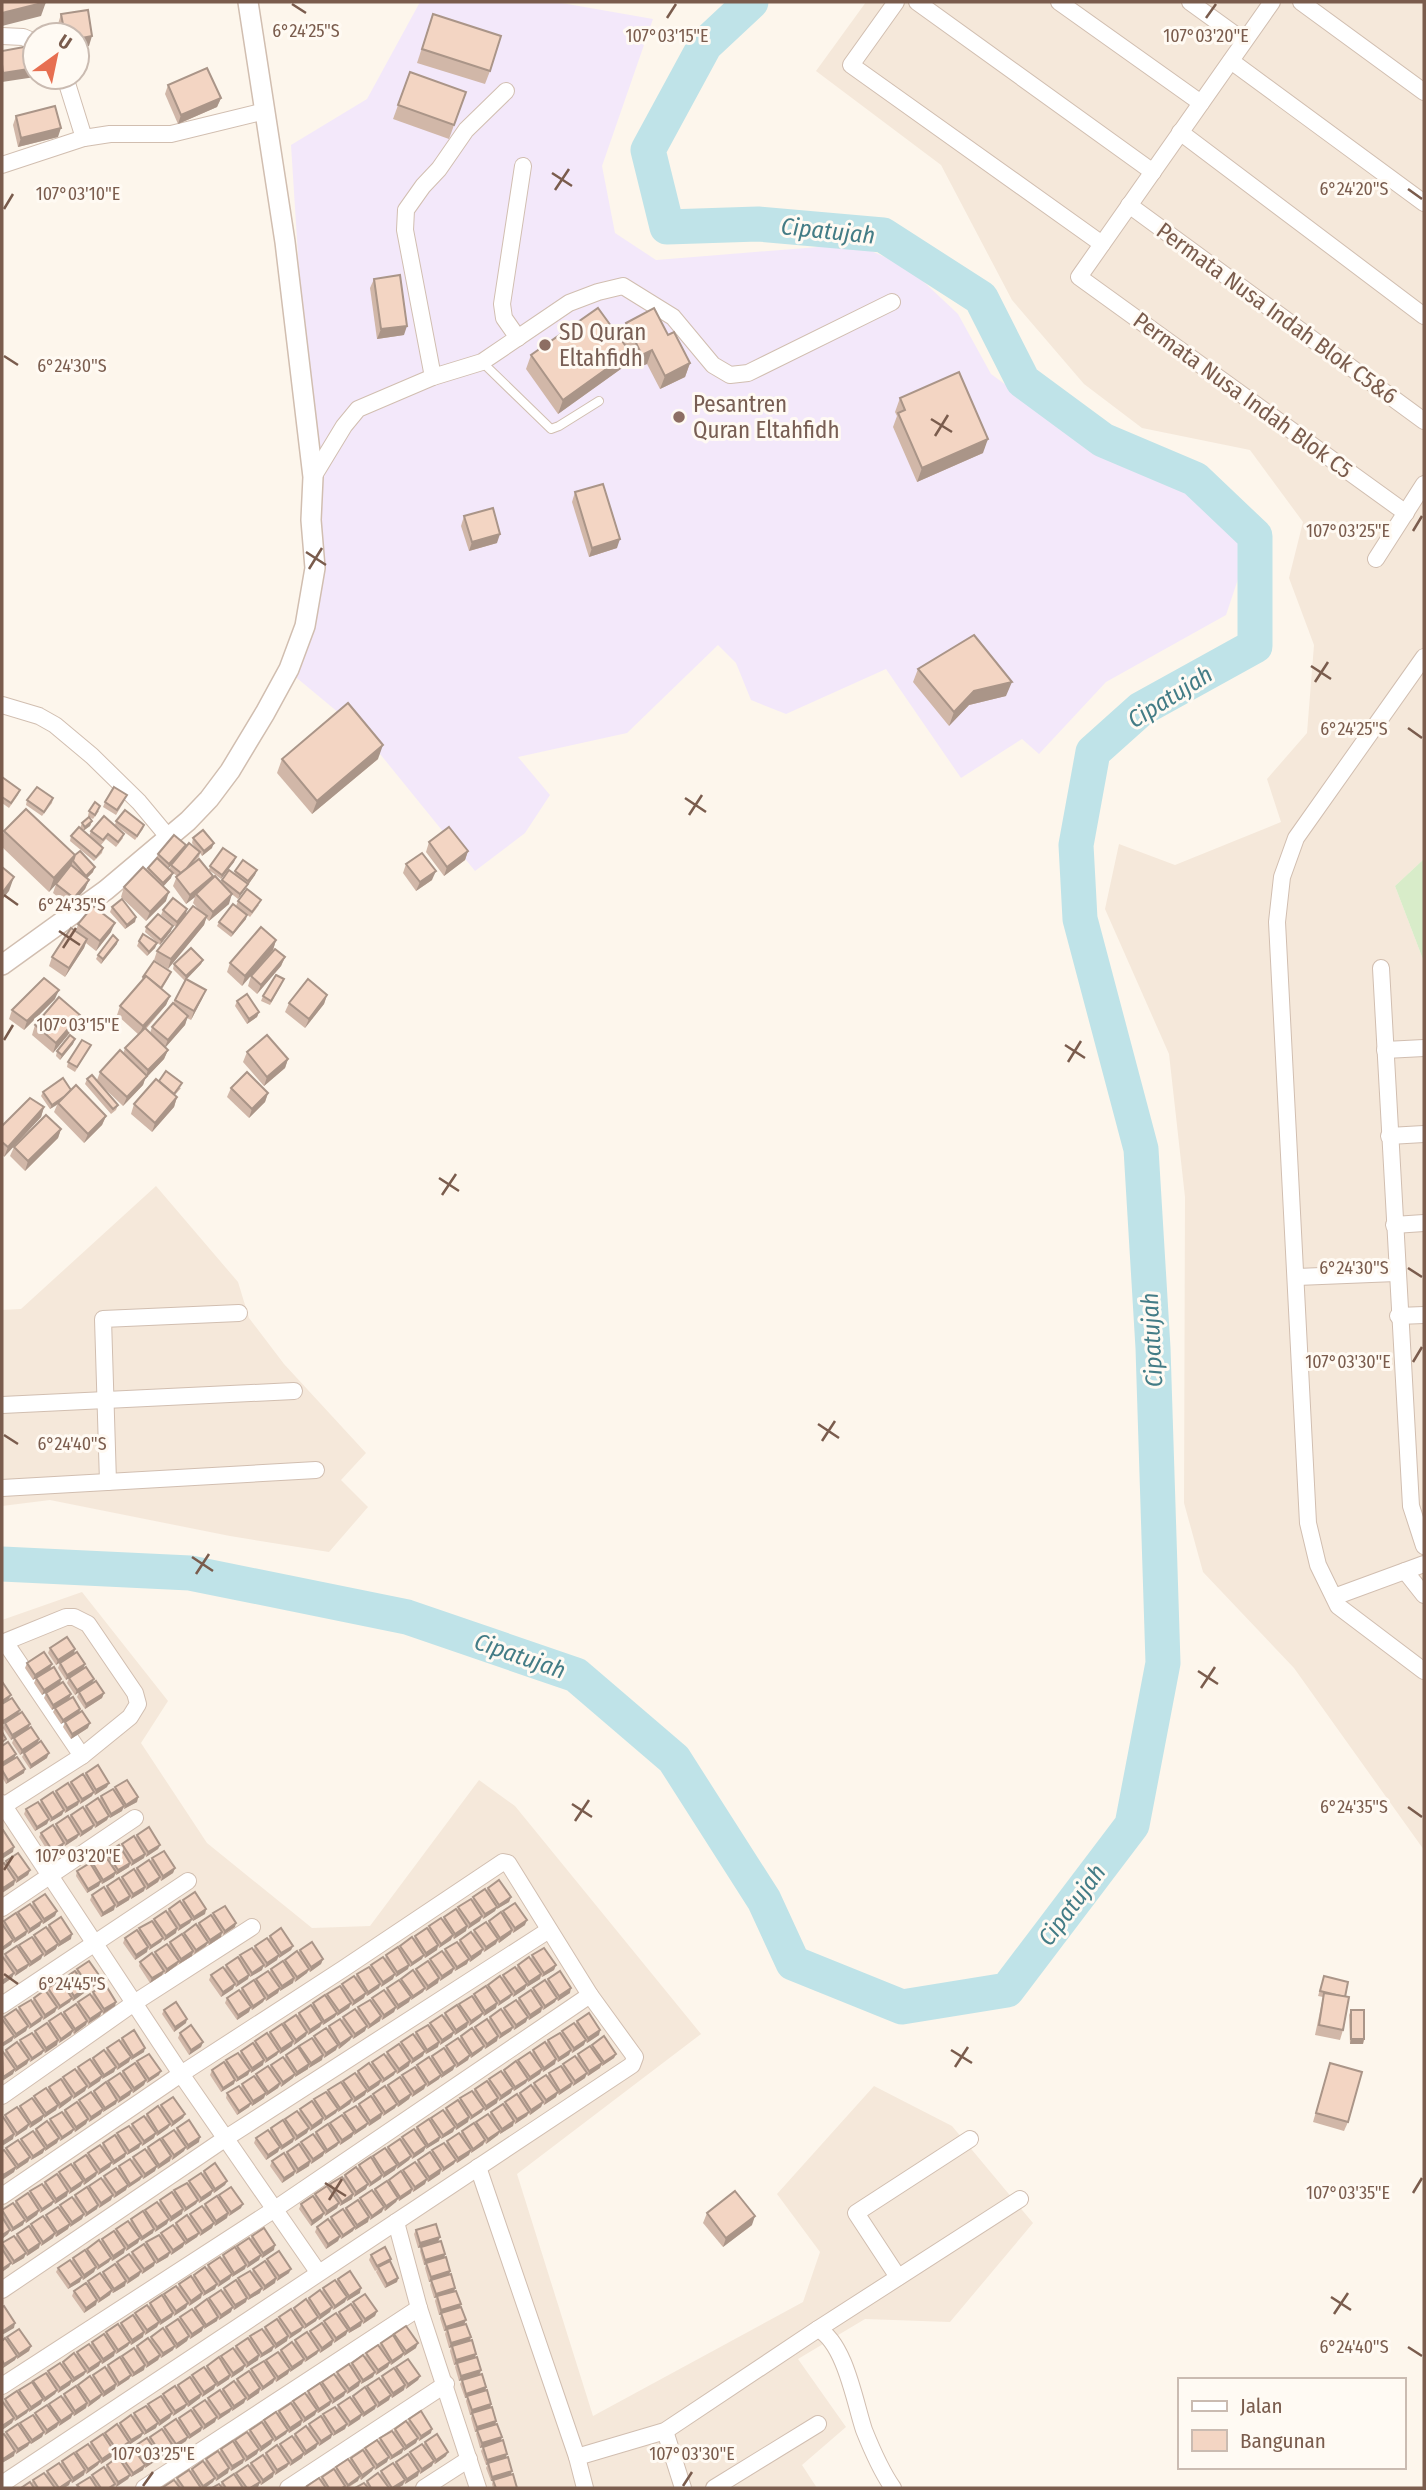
<svg xmlns="http://www.w3.org/2000/svg" width="1426" height="2490" font-family="'Fira Sans Condensed',sans-serif">
<rect width="100%" height="100%" fill="#fdf6ec"/>
<g fill="#f5e8da">
<path d="M866,2H1424V859L1395,886L1424,962V1850L1294,1668L1203,1572L1184,1503L1185,1197L1169,1054L1105,909L1119,844L1175,865L1281,822L1267,779L1307,733L1314,645L1289,578L1303,522L1250,450L1142,428L1084,384L1012,300L941,165L816,71Z"/>
<path d="M156,1186L238,1282L249,1318L284,1364L366,1453L341,1480L368,1507L329,1552L230,1536L50,1500L2,1506V1310L21,1309Z"/>
<path d="M82,1592L168,1701L141,1743L207,1843L312,1928L370,1926L479,1780L515,1806L701,2034L517,2174L593,2416L803,2302L820,2252L777,2194L874,2086L952,2126L1033,2223L950,2322L865,2319L798,2359L846,2427L802,2465L817,2488H2V1620Z"/>
</g>
<path fill="#f3e8fa" d="M420,2H556L653,19L602,166L615,233L656,260L856,244L909,268L958,314L991,374L1109,460L1207,488L1229,511L1244,561L1226,615L1106,682L1039,754L1022,739L961,778L886,669L786,714L751,700L736,663L718,645L627,733L518,757L550,795L525,833L475,871L363,733L292,674L319,586L291,145L367,99Z"/>
<path fill="#d8ecc9" d="M1424,859V962L1395,886Z"/>
<g fill="none" stroke-linecap="round" stroke-linejoin="round">
<path stroke="#bfe3e8" stroke-width="35" d="M2,1564L190,1573L407,1617L576,1675L674,1759L764,1900L793,1963L902,2007L1007,1990L1132,1825L1163,1663L1153,1348L1141,1149L1080,919L1076,845L1093,752L1141,709L1255,646V536L1195,479L1103,440L1023,381L981,298L883,235L758,224L667,227L648,150L705,45L751,2"/>
<g stroke="#d1beb0" stroke-width="10">
<path id="service" d="M482,362L551,429L559,426L599,401"/>
</g>
<g stroke="#d1beb0" stroke-width="18">
<g id="minor">
<path d="M896,2L851,65L1102,244"/>
<path d="M917,2L1153,172"/>
<path d="M1059,2L1201,103"/>
<path d="M1190,2L1244,41"/>
<path d="M1272,2L1079,277L1406,513"/>
<path d="M1301,2L1424,92"/>
<path d="M2,36L23,37L35,42"/>
<path d="M1231,61L1424,203"/>
<path d="M65,77L84,138L110,134H171L265,111"/>
<path d="M1180,132L1424,316"/>
<path d="M2,165L84,138"/>
<path d="M1129,205L1424,421"/>
<path d="M518,338L504,318L502,304L523,166"/>
<path d="M433,377L405,230L406,210L423,186L439,169L466,130L506,91"/>
<path d="M313,477L344,426L358,409L433,377L482,362L569,303L598,292L623,286L673,317L713,365L730,375L748,373L892,302"/>
<path d="M1376,559L1424,484"/>
<path d="M1424,657L1296,838L1282,877L1277,922L1308,1523L1318,1565L1338,1606L1424,1671"/>
<path d="M2,705L39,716L55,725L92,756L139,802L169,838"/>
<path d="M1381,968L1411,1506L1424,1546"/>
<path d="M1385,1050L1424,1048"/>
<path d="M1389,1136L1424,1134"/>
<path d="M1394,1225L1424,1223"/>
<path d="M1297,1277L1396,1273"/>
<path d="M1398,1316L1424,1315"/>
<path d="M2,1405L294,1391"/>
<path d="M108,1482L103,1319L239,1313"/>
<path d="M2,1488L316,1470"/>
<path d="M1405,1571L1424,1595"/>
<path d="M1334,1597L1424,1564"/>
<path d="M2,1643L66,1617H74L88,1624L135,1693L138,1704L130,1717L82,1756"/>
<path d="M2,1803L181,2074L318,2272"/>
<path d="M2,1807L82,1756L5,1642"/>
<path d="M2,1908L135,1818"/>
<path d="M2,2005L188,1881"/>
<path d="M2,2096L134,2003L252,1927"/>
<path d="M478,2167L577,2457L585,2488"/>
<path d="M2,2196L181,2074L343,1969L503,1862L508,1863L590,1995L635,2057L632,2065L2,2484"/>
<path d="M396,2222L419,2308L478,2488"/>
<path d="M898,2277L856,2213L970,2139"/>
<path d="M2,2290L226,2138L549,1930"/>
<path d="M818,2329L1020,2199"/>
<path d="M2,2386L275,2209L590,1995"/>
<path d="M665,2431L683,2488"/>
<path d="M577,2457L665,2431L818,2329C845,2343 855,2403 864,2430C872,2450 881,2471 893,2488"/>
<path d="M144,2488L419,2308"/>
<path d="M288,2488L446,2384"/>
<path d="M424,2488L469,2459"/>
<path d="M714,2488L818,2424"/>
</g>
</g>
<g stroke="#d1beb0" stroke-width="22">
<path id="tertiary" d="M2,965L106,890L188,821L209,799L230,771L265,713L289,669L305,626L315,568L311,520L313,477L285,242L248,2"/>
</g>
<use href="#service" stroke="#fff" stroke-width="8"/>
<use href="#minor" stroke="#fff" stroke-width="16"/>
<use href="#tertiary" stroke="#fff" stroke-width="19"/>
</g>
<g fill="#d1b7a8">
<path d="M61,14L89,46L77,48V35H60L58,24Z"/>
<path d="M433,14L490,71L485,84L417,63Z"/>
<path d="M410,72L466,92L449,139L393,119Z"/>
<path d="M168,85L221,98L217,107L178,124L165,94Z"/>
<path d="M16,116L58,137L18,147L13,125Z"/>
<path d="M374,279L404,335L377,339L370,288Z"/>
<path d="M626,323L668,335L690,363L685,377L660,389L647,364L637,368L630,354L625,366L558,414L526,369L531,355L626,346L621,337Z"/>
<path d="M900,398L983,453L917,482L893,427L897,416L895,412Z"/>
<path d="M575,492L617,548L589,557L572,502Z"/>
<path d="M464,516L497,543L469,551L461,526Z"/>
<path d="M918,669L1006,696L969,705L949,726L913,682Z"/>
<path d="M282,759H378L312,814L277,773Z"/>
<path d="M2,777L20,790L18,795L9,808L2,803Z"/>
<path d="M53,798L52,803L42,816L26,805L27,800Z"/>
<path d="M125,800L116,815L103,807L105,802Z"/>
<path d="M26,809L93,872L87,878L89,880L85,889L70,907L53,893L56,884L49,892L2,847V838L4,831Z"/>
<path d="M89,811H99L93,819L88,816Z"/>
<path d="M104,816L123,838L116,847L106,839L101,845L89,836L91,831Z"/>
<path d="M92,821L90,826L83,831L103,848L102,853L94,861L70,841L71,836L80,828L82,823Z"/>
<path d="M116,821L144,825L143,829L135,840L115,825Z"/>
<path d="M193,838L212,848L202,856L200,853L199,857L193,863L213,876L211,880L221,883L222,880L234,874L235,871L257,870L255,875L238,899L229,892V904L209,921L206,918L204,925L168,969L154,960L157,951L199,910L193,903L195,897L186,904L173,886L177,876L169,870L171,865L176,859L168,868L171,878L163,886L166,901L146,921L121,897L124,887L147,871L148,868L156,859L158,854L185,849L198,851L192,843Z"/>
<path d="M429,842L468,851L465,860L444,876L426,852Z"/>
<path d="M236,857L234,862L221,879L209,870L210,866Z"/>
<path d="M406,864L432,880L416,891L403,873Z"/>
<path d="M238,901L259,905L250,917L236,906Z"/>
<path d="M112,907L136,917L135,922L125,929L110,912Z"/>
<path d="M163,910L186,914L176,927L161,915Z"/>
<path d="M246,919L231,937L217,926L219,922Z"/>
<path d="M78,924L111,932L96,951L86,943L84,948L65,977L49,966L52,957L76,931Z"/>
<path d="M146,927L171,931L160,945L145,932Z"/>
<path d="M276,940L273,950L242,986L227,972L230,963Z"/>
<path d="M139,941L157,943L155,948L147,956L137,946Z"/>
<path d="M117,944L101,964L96,959L98,955Z"/>
<path d="M285,957L281,966L257,994L248,986L251,976Z"/>
<path d="M203,960L201,964L186,979L206,990L202,999L191,1020L187,1018L185,1025L165,1048L168,1050L164,1059L145,1079L143,1085L123,1106L100,1084L118,1105L116,1110L111,1114L85,1084L87,1079L97,1080L100,1072L123,1054L125,1048L139,1035L117,1015L120,1006L142,980L143,977H169L162,989L170,996L166,1005L146,1029L150,1033L152,1027L173,1003L185,981L173,969L174,964Z"/>
<path d="M282,984L270,1005L261,1001L263,996Z"/>
<path d="M327,995L324,1004L305,1028L285,1012L289,1003Z"/>
<path d="M55,999L24,1030L9,1019L12,1010Z"/>
<path d="M237,1001L259,1012L257,1017L247,1024L235,1006Z"/>
<path d="M80,1015L77,1024L53,1053L32,1035L35,1025Z"/>
<path d="M75,1039L73,1044L60,1060L56,1056L57,1051Z"/>
<path d="M91,1045L75,1072L67,1067L68,1062Z"/>
<path d="M247,1052L288,1059L285,1068L264,1086L243,1062Z"/>
<path d="M159,1081L181,1088L175,1095L177,1097L174,1107L152,1132L131,1114L134,1104Z"/>
<path d="M231,1088L268,1093L265,1102L249,1118L227,1097Z"/>
<path d="M71,1090L106,1116L102,1125L84,1143L54,1112L57,1105L50,1109L41,1096L43,1092Z"/>
<path d="M44,1107L41,1117L4,1157L2,1154V1126Z"/>
<path d="M61,1129L58,1138L25,1171L10,1156L14,1147Z"/>
<path d="M50,1648L75,1649L56,1665L48,1653Z"/>
<path d="M27,1663L52,1664L50,1669L33,1680L25,1668Z"/>
<path d="M60,1663L85,1664L83,1669L66,1680L58,1668Z"/>
<path d="M36,1678L61,1679L60,1684L42,1695L34,1683Z"/>
<path d="M69,1678L94,1679L92,1683L75,1695L67,1683Z"/>
<path d="M79,1692L104,1693L102,1698L85,1709L77,1697Z"/>
<path d="M46,1693L71,1694L69,1699L52,1710L44,1698Z"/>
<path d="M55,1708L80,1709L79,1713L61,1724L53,1712Z"/>
<path d="M65,1722L88,1728L71,1739L63,1727Z"/>
<path d="M5,1723L28,1729L11,1740L3,1728Z"/>
<path d="M14,1738L39,1739L37,1744L20,1755L12,1743Z"/>
<path d="M2,1746L16,1754L14,1759L24,1773L6,1784L2,1777Z"/>
<path d="M24,1753L47,1758L30,1769L22,1757Z"/>
<path d="M86,1773L107,1787L95,1795L93,1793L92,1796L80,1804L79,1802L78,1805L65,1813L64,1811L62,1815L50,1822L49,1820L47,1824L35,1831L24,1814L26,1809L40,1804L41,1800L55,1794L56,1791L69,1785L71,1782L84,1776Z"/>
<path d="M115,1787L138,1797L137,1802L124,1809L123,1807L122,1811L110,1818L108,1816L107,1820L95,1828L94,1826L92,1829L80,1837L79,1835L77,1838L65,1846L64,1844L62,1848L50,1855L39,1837L41,1833L55,1828L56,1824L69,1818L71,1815L84,1809L86,1806L99,1800L101,1796L114,1790Z"/>
<path d="M137,1835L160,1845L158,1849L146,1857L145,1855L144,1858L131,1866L130,1864L129,1867L116,1875L115,1873L114,1877L102,1884L100,1882L99,1886L87,1893L76,1876L77,1871L91,1866L92,1862L106,1856L107,1853L121,1847L122,1844L135,1838Z"/>
<path d="M152,1858L175,1868L173,1873L161,1881L160,1879L158,1882L146,1890L145,1888L144,1891L131,1899L130,1897L129,1900L116,1908L115,1906L114,1910L101,1917L90,1900L92,1895L106,1890L107,1886L121,1880L122,1877L135,1871L137,1868L150,1862Z"/>
<path d="M6,1861L30,1870L28,1875L16,1883L15,1881L14,1885L2,1893V1864L5,1865Z"/>
<path d="M488,1888L511,1897L509,1902L497,1909L496,1908L495,1911L483,1919L482,1917L480,1921L468,1929L467,1927L466,1931L454,1939L452,1937L451,1940L439,1948L438,1946L437,1950L425,1958L423,1956L422,1959L410,1967L409,1966L408,1969L396,1977L394,1975L393,1979L381,1987L380,1985L379,1988L367,1996L365,1994L364,1998L352,2006L351,2004L349,2008L337,2016L336,2014L335,2017L323,2025L322,2024L320,2027L308,2035L307,2033L306,2036L294,2045L293,2043L292,2046L280,2054L278,2052L277,2055L265,2063L264,2061L263,2065L251,2073L250,2071L248,2075L236,2082L235,2080L234,2084L221,2092L210,2075L212,2070L225,2064L226,2060L240,2055L241,2051L254,2045L255,2041L268,2035L270,2032L283,2025L284,2023L297,2016L299,2013L312,2007L313,2003L326,1997L327,1994L341,1988L342,1984L355,1978L357,1974L370,1968L371,1965L385,1959L386,1955L399,1949L400,1946L414,1939L415,1936L428,1929L429,1926L443,1920L444,1917L457,1911L458,1907L472,1901L473,1897L486,1891Z"/>
<path d="M183,1900L206,1909L205,1914L193,1921L192,1920L190,1923L178,1931L177,1929L176,1933L164,1941L163,1939L161,1942L149,1950L148,1948L147,1952L135,1960L123,1943L125,1938L138,1932L139,1928L153,1922L154,1919L167,1913L169,1909L182,1903Z"/>
<path d="M33,1902L57,1911L55,1916L43,1924L41,1922L40,1926L28,1934L27,1932L26,1935L14,1943L12,1942L11,1945L3,1925L4,1921L17,1915L18,1912L32,1906Z"/>
<path d="M503,1911L525,1925L513,1933L512,1931L511,1934L499,1943L497,1941L496,1944L484,1952L483,1950L481,1954L470,1962L468,1960L467,1964L455,1971L454,1969L452,1973L440,1981L439,1979L438,1983L426,1991L425,1989L423,1992L411,2000L410,1999L409,2002L397,2010L396,2008L394,2012L382,2020L381,2018L380,2021L368,2029L366,2027L365,2031L353,2039L352,2037L350,2040L339,2049L337,2047L336,2050L324,2058L323,2056L322,2060L309,2068L308,2066V2069L295,2077L294,2075L293,2078L281,2087L280,2085L278,2088L266,2096L265,2094L264,2098L252,2106L250,2104L249,2107L237,2115L226,2098L227,2093L241,2088L242,2084L255,2078L256,2074L270,2068L271,2065L284,2059L286,2055L299,2048V2046L313,2040L314,2036L327,2030L329,2026L342,2020L343,2017L357,2011L358,2007L371,2001L372,1998L386,1992L387,1988L400,1982L401,1979L415,1972L416,1969L429,1963L430,1959L444,1953L445,1949L458,1944L460,1940L473,1934L474,1930L488,1924L489,1921L502,1914Z"/>
<path d="M213,1913L235,1927L223,1935L222,1933L221,1937L209,1945L207,1943L206,1946L194,1954L193,1953L192,1956L179,1964L178,1962L177,1965L165,1974L164,1972L162,1975L150,1983L139,1966L140,1962L154,1955L155,1952L168,1946L170,1942L183,1936L184,1933L197,1926L199,1923L212,1916Z"/>
<path d="M49,1925L71,1939L58,1947L57,1945L56,1949L44,1957L43,1955L41,1959L29,1967L28,1965L27,1968L15,1976L14,1974L12,1978L2,1985V1956L4,1958L5,1954L18,1948L19,1945L33,1939L34,1935L47,1929Z"/>
<path d="M270,1936L293,1946L291,1950L279,1958L278,1956L277,1960L265,1968L263,1966L262,1970L250,1977L249,1975L248,1979L236,1987L234,1985L233,1989L221,1997L209,1980L211,1975L225,1969L226,1965L239,1959L240,1955L254,1949L255,1946L268,1940Z"/>
<path d="M300,1950L323,1959L321,1964L310,1972L308,1970L307,1973L295,1982L294,1980L293,1983L280,1991L279,1989L278,1993L266,2001L265,1999L263,2002L252,2010L250,2008L249,2012L237,2020L225,2003L227,1998L240,1992L242,1988L255,1982L256,1979L269,1973L271,1969L284,1963L285,1960L298,1953Z"/>
<path d="M532,1955L556,1965L554,1970L542,1977L541,1976L540,1979L527,1987L526,1985L525,1989L513,1997L512,1995L510,1998L498,2006L497,2004L496,2008L484,2016L482,2014L481,2017L469,2026L468,2024L467,2027L455,2035L453,2033L452,2037L440,2045L439,2043L438,2047L426,2054L424,2052L423,2056L411,2064L410,2062L409,2066L397,2074L395,2071L394,2075L382,2083L381,2082L379,2085L367,2093L366,2091L365,2095L353,2103L352,2101L350,2104L338,2112L337,2110L336,2113L324,2121L323,2119L322,2123L310,2131L309,2129L307,2133L295,2141L294,2139L293,2142L281,2150L279,2148L278,2152L266,2160L254,2143L256,2138L269,2132L271,2128L284,2122L285,2119L299,2113L300,2109L313,2103L314,2099L327,2093L328,2090L342,2084L343,2081L356,2075L358,2071L371,2065L372,2062L386,2056L387,2052L400,2046L401,2042L414,2036L416,2032L429,2027L430,2023L444,2017L445,2013L458,2007L459,2004L473,1997L474,1994L487,1988L488,1985L502,1978L503,1975L516,1969L518,1965L531,1959Z"/>
<path d="M77,1969L99,1983L87,1991L86,1989L84,1993L73,2001L71,1999L70,2002L58,2010L57,2008L55,2012L43,2020L42,2018L41,2021L29,2029L28,2027L26,2031L14,2039L13,2038L12,2041L3,2021L4,2017L18,2011L19,2007L32,2002L34,1998L47,1992L48,1988L61,1982L63,1979L76,1973Z"/>
<path d="M1324,1976L1345,1997L1343,2030L1340,2040L1315,2035L1323,1997L1318,1996Z"/>
<path d="M548,1979L570,1993L558,2001L556,1999L555,2002L543,2010L542,2009L541,2012L529,2020L527,2018L526,2022L514,2030L513,2028L511,2031L499,2039L498,2037L497,2041L485,2049L484,2047L482,2050L471,2058L469,2056L468,2060L456,2068L455,2066L453,2070L441,2078L440,2076L439,2079L427,2087L426,2085L424,2089L412,2097L411,2095L409,2099L398,2107L396,2105L395,2108L383,2116L382,2114L381,2118L369,2126L367,2124L366,2127L354,2135L353,2134L352,2137L340,2145L339,2143L337,2146L325,2154L324,2152L323,2156L311,2164L310,2162L309,2166L296,2174L295,2172L294,2175L282,2183L270,2166L272,2161L285,2156L287,2152L300,2145L301,2142L314,2136L316,2132L329,2126L330,2123L343,2116L344,2113L357,2108L359,2104L372,2098L373,2094L386,2088L388,2085L401,2079L402,2075L416,2069L417,2065L430,2059L432,2056L445,2050L446,2046L459,2040L461,2036L474,2030L475,2027L488,2021L490,2017L503,2011L504,2008L517,2002L519,1998L532,1992L533,1988L547,1982Z"/>
<path d="M93,1992L116,2002L115,2006L103,2014L102,2012L100,2016L88,2024L87,2022L86,2025L74,2034L72,2032L71,2035L59,2043L58,2041L57,2045L45,2053L43,2051L42,2054L30,2062L29,2060L27,2064L15,2072L14,2070L13,2074L2,2081V2053L4,2054L6,2050L19,2044L20,2040L33,2035L35,2031L48,2025L49,2021L62,2015L64,2012L77,2006L78,2002L92,1996Z"/>
<path d="M164,2010L186,2023L174,2032L162,2014Z"/>
<path d="M1351,2010L1364,2039L1363,2044H1350L1349,2015Z"/>
<path d="M577,2021L600,2030L599,2035L587,2043L585,2041L584,2045L572,2053L571,2051L569,2055L558,2062L556,2060L555,2064L543,2072L542,2070L540,2074L528,2082L527,2080L526,2083L514,2091L512,2089L511,2093L499,2101L498,2099L497,2103L485,2111L483,2109L482,2112L470,2120L469,2118L468,2122L456,2130L455,2128L453,2132L441,2139L440,2137L439,2141L426,2149L425,2147L424,2151L412,2159L411,2157L409,2160L397,2169L396,2167L395,2170L383,2178L382,2176L381,2179L369,2187L368,2185L366,2189L354,2197L353,2195L352,2199L340,2206L339,2204L337,2208L325,2216L324,2214L322,2218L311,2226L299,2209L301,2204L314,2198L315,2194L329,2188L330,2184L343,2179L345,2175L358,2169L359,2165L372,2159L373,2156L386,2150L388,2147L401,2140L402,2137L415,2131L417,2127L430,2121L431,2118L445,2112L446,2108L459,2102L460,2098L473,2092L475,2089L488,2083L489,2079L503,2073L504,2070L517,2063L518,2060L532,2054L533,2050L546,2044L548,2040L561,2034L562,2031L575,2025Z"/>
<path d="M180,2033L203,2042L201,2047L189,2055L178,2038Z"/>
<path d="M122,2038L144,2052L131,2060L130,2058L129,2062L117,2070L116,2068L114,2072L102,2079L101,2078L100,2081L88,2089L87,2087L85,2091L73,2099L72,2097L71,2100L59,2109L58,2107L56,2110L44,2118L43,2116L42,2120L30,2128L28,2126L27,2129L15,2137L14,2135L13,2139L2,2146V2118L4,2119L5,2115L19,2109L20,2106L33,2100L34,2096L48,2090L49,2087L62,2080L63,2077L77,2071L78,2067L91,2061L93,2058L106,2052L107,2048L120,2042Z"/>
<path d="M592,2045L616,2054L614,2058L602,2066L601,2065L600,2068L588,2076L586,2074L585,2078L573,2086L572,2084L571,2087L559,2095L557,2093L556,2097L544,2105L543,2103L541,2107L530,2115L528,2113L527,2116L515,2124L514,2122L513,2126L500,2134L499,2132L498,2135L486,2144L485,2142L483,2145L471,2153L470,2151L469,2155L457,2163L455,2161L454,2164L442,2172L441,2170L440,2174L428,2182L426,2180L425,2184L413,2192L412,2190L411,2193L399,2201L398,2199L396,2202L385,2211L383,2209L382,2212L370,2220L369,2218L368,2222L355,2230L354,2228L353,2231L341,2239L340,2237L338,2241L326,2249L315,2232L317,2227L330,2221L331,2217L344,2211L346,2208L359,2202L360,2198L373,2192L375,2189L388,2182L389,2180L402,2173L403,2170L417,2164L418,2160L431,2154L432,2150L446,2145L447,2141L460,2135L462,2131L475,2125L476,2122L489,2116L491,2112L504,2106L505,2102L518,2096L520,2093L533,2087L534,2083L547,2077L549,2073L562,2068L563,2064L577,2058L578,2054L591,2048Z"/>
<path d="M137,2061L159,2075L147,2083L146,2081L144,2085L133,2093L131,2091L130,2095L118,2103L117,2101L116,2104L103,2112L102,2111L101,2114L89,2122L88,2120L86,2124L75,2132L73,2130L72,2133L60,2141L59,2139L57,2143L45,2151L44,2149L43,2153L31,2160L30,2158L28,2162L16,2170L15,2169L14,2172L2,2180V2151L5,2152L6,2148L20,2142L21,2139L34,2133L36,2129L49,2123L50,2119L63,2113L65,2110L78,2104L79,2100L92,2094L94,2091L107,2084L108,2081L121,2074L123,2071L136,2065Z"/>
<path d="M1330,2063L1348,2122L1344,2131L1313,2122Z"/>
<path d="M161,2105L185,2114L183,2118L171,2127L170,2125L168,2128L157,2136L155,2134L154,2138L142,2146L141,2144L139,2148L127,2155L126,2153L125,2157L113,2165L111,2163L110,2167L98,2175L97,2173L96,2176L84,2185L82,2183L81,2186L69,2194L68,2192L67,2196L55,2204L53,2202L52,2205L40,2213L39,2211L37,2215L26,2223L24,2221L23,2225L11,2232L10,2230L8,2234L2,2239V2210L14,2205L16,2201L29,2195L30,2191L43,2186L45,2182L58,2176L59,2172L72,2166L74,2163L87,2156L88,2153L102,2147L103,2143L116,2137L117,2133L131,2128L132,2124L145,2118L147,2114L160,2108Z"/>
<path d="M177,2128L199,2142L187,2150L185,2148L184,2151L172,2160L171,2158L170,2161L158,2169L156,2167L155,2171L143,2179L142,2177L140,2180L128,2188L127,2187L126,2190L114,2198L112,2196L111,2200L99,2208L98,2206L97,2209L85,2217L84,2215L82,2219L70,2227L69,2225L68,2229L56,2237L54,2235L53,2238L41,2246L40,2244L39,2248L27,2256L25,2254L24,2258L12,2265L11,2263L9,2267L2,2272V2243L15,2238L17,2234L30,2228L31,2224L45,2218L46,2215L59,2209L60,2205L74,2199L75,2195L88,2189L89,2186L103,2180L104,2176L117,2170L119,2166L132,2161L133,2157L146,2151L148,2147L161,2141L162,2138L176,2132Z"/>
<path d="M204,2171L227,2181L225,2185L214,2193L212,2191L211,2195L199,2203L198,2201L196,2204L184,2212L183,2210L182,2214L170,2222L168,2220L167,2224L155,2232L154,2230L153,2233L141,2241L139,2239L138,2243L126,2251L125,2249L124,2253L112,2261L110,2259L109,2262L97,2270L96,2268L94,2272L83,2280L81,2278L80,2282L68,2289L56,2272L58,2268L71,2262L73,2258L86,2252L87,2249L101,2242L102,2239L115,2233L116,2229L130,2223L131,2219L144,2213L145,2210L159,2204L160,2200L173,2194L174,2190L188,2185L189,2181L202,2175Z"/>
<path d="M219,2195L241,2208L229,2216L228,2215L227,2218L215,2226L213,2224L212,2228L200,2236L199,2234L197,2237L185,2245L184,2243L183,2247L171,2255L170,2253L168,2257L156,2264L155,2262L154,2266L142,2274L141,2272L139,2276L127,2284L126,2282L125,2286L113,2293L111,2292L110,2295L98,2303L97,2301L96,2305L84,2313L72,2296L74,2291L87,2285L88,2281L102,2275L103,2272L116,2266L117,2262L131,2256L132,2252L145,2246L146,2242L160,2237L161,2233L174,2227L176,2223L189,2218L190,2214L204,2208L205,2204L218,2198Z"/>
<path d="M707,2213L752,2225L723,2247L703,2223Z"/>
<path d="M416,2230L439,2241L445,2254L444,2258L450,2271L449,2274L455,2288L454,2291L461,2304L460,2307L464,2324L471,2337L469,2341L476,2354L475,2357L481,2370L480,2374L486,2387L485,2391L491,2404L490,2408L496,2421L495,2424L502,2437L500,2441L511,2474L517,2488H493L492,2484L493,2481H491L486,2468L488,2464L486,2465L481,2451L483,2447L480,2448L476,2434L477,2431L475,2432L471,2418L472,2414L470,2415L466,2401L467,2398H465L460,2384L462,2380L459,2381L455,2367L456,2364L454,2365L450,2351L451,2347L449,2348L445,2334L446,2331H444L440,2318L441,2315H439L435,2301L436,2298H434L430,2285L431,2281L429,2282L425,2268L426,2264L424,2265L420,2251L421,2247L418,2248L414,2234Z"/>
<path d="M252,2236L274,2250L262,2258L260,2256L259,2260L247,2268L246,2266L245,2269L232,2277L231,2275L230,2279L218,2287L217,2285L215,2289L203,2296L202,2294L201,2298L189,2306L188,2304L186,2308L174,2316L173,2314L172,2317L160,2325L159,2324L157,2327L145,2335L144,2333L143,2337L131,2345L129,2343L128,2346L116,2354L115,2353L114,2356L102,2364L100,2362L99,2366L87,2374L86,2372L84,2375L72,2383L71,2381L70,2385L58,2393L57,2391L55,2394L44,2402L42,2401L41,2404L29,2412L28,2410L27,2413L15,2421L14,2420L12,2423L2,2430V2401L4,2403L5,2399L18,2393L19,2390L32,2383L33,2381L47,2374L48,2371L61,2365L63,2362L76,2355L77,2352L90,2346L92,2342L105,2336L106,2332L120,2326L121,2323L134,2317L135,2313L149,2307L150,2303L163,2297L164,2294L178,2288L179,2284L192,2278L194,2275L207,2269L208,2265L222,2259L223,2255L236,2249L237,2246L250,2240Z"/>
<path d="M371,2255L391,2259L390,2262L398,2278L397,2282L385,2288L376,2272L377,2270L375,2271L369,2260Z"/>
<path d="M267,2259L289,2273L277,2281L276,2279L275,2283L263,2291L262,2289L260,2293L248,2300L247,2299L246,2302L234,2310L232,2308L231,2312L219,2320L218,2318L217,2321L204,2329L203,2327L202,2331L190,2339L189,2337L187,2341L176,2349L174,2347L173,2350L161,2358L160,2357L158,2360L146,2368L145,2366L144,2370L132,2377L131,2376L129,2379L117,2387L116,2385L115,2389L103,2397L101,2395L100,2398L88,2407L87,2405L86,2408L74,2416L72,2414L71,2418L59,2426L58,2424L57,2427L45,2435L44,2433L42,2437L31,2444L29,2443L28,2446L16,2454L15,2452L14,2456L2,2463V2435L5,2436L6,2432L19,2426L20,2423L34,2417L35,2413L48,2407L49,2404L63,2398L64,2394L77,2388L78,2385L92,2378L93,2375L106,2369L108,2365L121,2359L122,2356L135,2350L137,2346L150,2340L151,2337L164,2330L166,2327L179,2320L180,2317L193,2311L195,2308L208,2301L209,2298L223,2292L224,2288L237,2282L238,2278L252,2273L253,2269L266,2263Z"/>
<path d="M338,2279L360,2293L347,2301L346,2299L345,2302L333,2310L332,2308L330,2312L319,2320L317,2318L316,2321L304,2329L303,2327L301,2331L289,2339L288,2337L287,2341L275,2349L274,2347L272,2351L260,2358L259,2356L258,2360L246,2368L245,2366L243,2370L231,2378L230,2376L229,2379L217,2387L215,2385L214,2389L202,2397L201,2395L200,2398L188,2407L186,2405L185,2408L173,2416L172,2414L170,2418L159,2426L157,2424L156,2428L144,2435L143,2433L141,2437L129,2445L128,2443L127,2446L115,2454L114,2452L113,2456L101,2464L99,2462L98,2465L86,2474L85,2472L84,2475L72,2483L70,2481L69,2485L64,2488H21L31,2484L33,2480L46,2475L47,2471L60,2465L62,2461L75,2455L76,2452L90,2445L91,2442L104,2436L105,2433L119,2426L120,2423L133,2417L134,2413L147,2407L148,2404L162,2398L163,2394L176,2388L178,2385L191,2378L192,2375L206,2369L207,2366L220,2359L221,2356L234,2350L236,2346L249,2340L250,2336L264,2331L265,2327L278,2321L279,2317L293,2312L294,2308L307,2301L309,2298L322,2292L323,2288L336,2282Z"/>
<path d="M353,2302L377,2311L375,2316L363,2324L362,2322L361,2326L349,2333L347,2331L346,2335L334,2343L333,2341L332,2345L320,2353L318,2350L317,2354L305,2362L304,2361L302,2364L290,2372L289,2370L288,2374L276,2382L275,2380L273,2383L261,2391L260,2389L259,2393L247,2401L246,2399L244,2403L232,2411L231,2409L230,2412L218,2420L216,2418L215,2422L203,2430L202,2428L201,2431L189,2439L187,2437L186,2441L174,2449L173,2447L172,2451L160,2459L158,2457L157,2460L145,2468L144,2467L143,2470L131,2477L130,2476L128,2479L116,2487L115,2485L114,2488H72H76L77,2485L91,2478L92,2475L105,2469L107,2465L120,2459L121,2456L134,2449L135,2446L148,2440L150,2437L163,2431L164,2427L178,2421L179,2418L192,2412L193,2408L207,2402L208,2398L221,2392L223,2389L236,2383L237,2379L250,2373L251,2369L265,2363L266,2360L279,2353L281,2350L294,2344L295,2340L309,2334L310,2331L323,2325L324,2321L338,2315L339,2312L352,2306Z"/>
<path d="M394,2334L416,2348L404,2356L403,2354L402,2357L391,2365L389,2363L388,2367L376,2375L375,2373L373,2377L361,2384L360,2382L359,2386L347,2394L346,2392L344,2396L332,2404L331,2402L330,2405L318,2413L316,2412L315,2415L303,2423L302,2421L301,2425L289,2433L287,2431L286,2434L274,2442L273,2440L271,2444L260,2452L258,2450L257,2454L245,2462L244,2460L243,2463L231,2471L229,2469L228,2473L216,2481L215,2479L213,2482L205,2488H162L176,2482L177,2478L190,2472L192,2469L205,2463L206,2459L219,2453L221,2449L234,2443L235,2440L248,2433L250,2430L263,2424L264,2420L277,2414L279,2411L292,2404L293,2401L307,2395L308,2391L321,2385L322,2382L336,2376L337,2372L350,2366L352,2363L365,2357L366,2353L379,2347L381,2343L393,2337Z"/>
<path d="M7,2337L31,2346L29,2351L17,2359L16,2357L15,2360L3,2368L2,2367V2341L6,2340Z"/>
<path d="M396,2367L420,2376L418,2380L406,2389L405,2387L404,2390L392,2398L390,2396L389,2400L377,2408L376,2406L375,2409L363,2417L361,2415L360,2419L348,2427L347,2425L345,2429L333,2436L332,2434L331,2438L319,2446L318,2444L316,2448L304,2456L303,2454L302,2458L290,2466L289,2464L287,2467L275,2475L274,2473L273,2477L261,2485L259,2483L258,2487L256,2488H212L220,2486L222,2482L235,2476L236,2473L249,2467L251,2463L264,2457L266,2453L279,2447L280,2444L293,2438L295,2434L308,2428L309,2424L322,2418L323,2414L337,2409L338,2405L351,2399L353,2396L366,2389L367,2386L381,2380L382,2376L395,2370Z"/>
<path d="M409,2419L431,2433L419,2441L418,2439L416,2443L404,2451L403,2449L402,2453L390,2460L388,2458L387,2462L375,2470L374,2468L372,2471L361,2480L359,2478L358,2481L348,2488H306L307,2486L320,2480L322,2477L335,2471L336,2467L349,2461L351,2458L364,2452L365,2448L379,2442L380,2438L393,2433L395,2429L408,2423Z"/>
<path d="M425,2442L446,2456L435,2464L433,2463L432,2466L420,2474L419,2472L418,2476L405,2484L404,2482L403,2485L398,2488H355L365,2485L367,2481L380,2475L381,2471L394,2465L396,2462L409,2455L410,2452L423,2446Z"/>
</g>
<g fill="#aa9588">
<path d="M46,2L41,16L2,26V13Z"/>
<path d="M92,36L89,46L77,48V39Z"/>
<path d="M35,68V77L2,82L3,73Z"/>
<path d="M221,98L217,107L178,124L181,115Z"/>
<path d="M61,128L58,137L18,147L21,138Z"/>
<path d="M407,326L404,335L377,339L381,329Z"/>
<path d="M652,350L647,364L637,368L642,355Z"/>
<path d="M630,352L625,366L558,414L563,400Z"/>
<path d="M690,363L685,377L660,389L665,376Z"/>
<path d="M988,439L983,453L917,482L922,468Z"/>
<path d="M500,534L497,543L469,551L472,542Z"/>
<path d="M620,539L617,548L589,557L592,548Z"/>
<path d="M1012,682L1006,696L969,705L949,726L954,712L974,691Z"/>
<path d="M383,745L378,759L312,814L317,801Z"/>
<path d="M92,821L90,826L83,831L85,827Z"/>
<path d="M214,843L212,848L202,856L204,851Z"/>
<path d="M186,845L184,849L168,869L169,864Z"/>
<path d="M468,851L465,860L444,876L447,867Z"/>
<path d="M75,855L70,869L49,892L54,878Z"/>
<path d="M236,857L234,862L221,879L222,875Z"/>
<path d="M95,867L93,872L85,880L86,876Z"/>
<path d="M257,870L255,875L238,899L240,894Z"/>
<path d="M436,871L432,880L416,891L420,882Z"/>
<path d="M173,873L171,878L162,888L163,883Z"/>
<path d="M213,876L209,886L196,894L195,897L186,904L190,895Z"/>
<path d="M14,877L9,891L2,900V893Z"/>
<path d="M89,880L85,889L70,907L74,898Z"/>
<path d="M169,892L166,901L146,921L150,912Z"/>
<path d="M232,894L229,904L209,921L213,912Z"/>
<path d="M187,909L186,914L176,927L177,922Z"/>
<path d="M247,915L246,919L231,937L233,933Z"/>
<path d="M207,916L204,925L168,969L171,959Z"/>
<path d="M136,917L135,922L125,929L127,925Z"/>
<path d="M115,923L111,932L96,951L100,941Z"/>
<path d="M173,926L171,931L160,945L161,940Z"/>
<path d="M87,939L84,948L65,977L69,968Z"/>
<path d="M118,940L117,944L101,964L103,959Z"/>
<path d="M276,940L273,950L242,986L245,976Z"/>
<path d="M157,943L155,948L147,956L149,952Z"/>
<path d="M285,957L281,966L257,994L261,985Z"/>
<path d="M203,960L201,964L185,981L186,976Z"/>
<path d="M59,990L55,999L24,1030L27,1021Z"/>
<path d="M206,990L202,999L191,1020L194,1011Z"/>
<path d="M327,995L324,1004L305,1028L309,1019Z"/>
<path d="M170,996L166,1005L139,1035L143,1026Z"/>
<path d="M259,1012L257,1017L247,1024L249,1019Z"/>
<path d="M80,1015L77,1024L53,1053L56,1043Z"/>
<path d="M188,1016L185,1025L164,1049L168,1040Z"/>
<path d="M75,1039L73,1044L60,1060L62,1055Z"/>
<path d="M168,1050L164,1059L145,1079L143,1085L123,1106L127,1097L146,1076L148,1070Z"/>
<path d="M288,1059L285,1068L264,1086L267,1077Z"/>
<path d="M72,1091L70,1096L50,1109L52,1105Z"/>
<path d="M268,1093L265,1102L249,1118L252,1109Z"/>
<path d="M177,1097L174,1107L152,1132L155,1123Z"/>
<path d="M44,1107L41,1117L4,1157L8,1147Z"/>
<path d="M106,1116L102,1125L84,1143L88,1134Z"/>
<path d="M61,1129L58,1138L25,1171L28,1161Z"/>
<path d="M75,1649L74,1654L56,1665L58,1660Z"/>
<path d="M52,1664L50,1669L33,1680L35,1675Z"/>
<path d="M85,1664L83,1669L66,1680L67,1675Z"/>
<path d="M61,1679L60,1684L42,1695L44,1690Z"/>
<path d="M94,1679L92,1683L75,1695L77,1690Z"/>
<path d="M104,1693L102,1698L85,1709L86,1704Z"/>
<path d="M71,1694L69,1699L52,1710L53,1705Z"/>
<path d="M11,1695L9,1699L2,1704V1701Z"/>
<path d="M80,1709L79,1713L61,1724L63,1720Z"/>
<path d="M20,1710L18,1714L2,1725L3,1721Z"/>
<path d="M90,1723L88,1728L71,1739L72,1734Z"/>
<path d="M30,1724L28,1729L11,1740L12,1735Z"/>
<path d="M39,1739L37,1744L20,1755L22,1750Z"/>
<path d="M49,1753L47,1758L30,1769L31,1765Z"/>
<path d="M16,1754L14,1759L2,1767V1763Z"/>
<path d="M25,1769L24,1773L6,1784L8,1780Z"/>
<path d="M109,1783L107,1787L95,1795L96,1790Z"/>
<path d="M94,1792L92,1796L80,1804L82,1799Z"/>
<path d="M138,1797L137,1802L124,1809L126,1805Z"/>
<path d="M79,1801L78,1805L65,1813L67,1808Z"/>
<path d="M124,1806L122,1811L110,1818L111,1814Z"/>
<path d="M64,1810L62,1815L50,1822L52,1818Z"/>
<path d="M109,1816L107,1820L95,1828L97,1823Z"/>
<path d="M49,1819L47,1824L35,1831L37,1827Z"/>
<path d="M94,1825L92,1829L80,1837L82,1832Z"/>
<path d="M79,1834L77,1838L65,1846L67,1841Z"/>
<path d="M64,1843L62,1848L50,1855L52,1850Z"/>
<path d="M160,1845L158,1849L146,1857L148,1852Z"/>
<path d="M14,1847L13,1852L2,1859V1855Z"/>
<path d="M145,1854L144,1858L131,1866L133,1861Z"/>
<path d="M130,1863L129,1867L116,1875L118,1870Z"/>
<path d="M175,1868L173,1873L161,1881L163,1876Z"/>
<path d="M30,1870L28,1875L16,1883L18,1878Z"/>
<path d="M116,1872L114,1877L102,1884L103,1880Z"/>
<path d="M160,1877L158,1882L146,1890L148,1885Z"/>
<path d="M15,1880L14,1885L2,1893L3,1888Z"/>
<path d="M101,1881L99,1886L87,1893L88,1889Z"/>
<path d="M145,1887L144,1891L131,1899L133,1894Z"/>
<path d="M130,1896L129,1900L116,1908L118,1903Z"/>
<path d="M511,1897L509,1902L497,1909L499,1905Z"/>
<path d="M115,1905L114,1910L101,1917L103,1913Z"/>
<path d="M497,1907L495,1911L483,1919L485,1914Z"/>
<path d="M206,1909L205,1914L193,1921L194,1917Z"/>
<path d="M57,1911L55,1916L43,1924L44,1919Z"/>
<path d="M482,1916L480,1921L468,1929L470,1924Z"/>
<path d="M192,1919L190,1923L178,1931L180,1926Z"/>
<path d="M527,1920L525,1925L513,1933L515,1928Z"/>
<path d="M42,1921L40,1926L28,1934L30,1929Z"/>
<path d="M236,1923L235,1927L223,1935L225,1931Z"/>
<path d="M467,1926L466,1931L454,1939L455,1934Z"/>
<path d="M177,1928L176,1933L164,1941L166,1936Z"/>
<path d="M512,1930L511,1934L499,1943L500,1938Z"/>
<path d="M27,1931L26,1935L14,1943L15,1939Z"/>
<path d="M222,1932L221,1937L209,1945L210,1940Z"/>
<path d="M72,1934L71,1939L58,1947L60,1942Z"/>
<path d="M453,1935L451,1940L439,1948L441,1944Z"/>
<path d="M163,1938L161,1942L149,1950L151,1946Z"/>
<path d="M498,1939L496,1944L484,1952L486,1947Z"/>
<path d="M13,1940L11,1945L2,1951V1948Z"/>
<path d="M208,1942L206,1946L194,1954L196,1950Z"/>
<path d="M58,1944L56,1949L44,1957L46,1952Z"/>
<path d="M438,1945L437,1950L425,1958L426,1953Z"/>
<path d="M293,1946L291,1950L279,1958L281,1953Z"/>
<path d="M148,1947L147,1952L135,1960L136,1955Z"/>
<path d="M483,1949L481,1954L470,1962L471,1957Z"/>
<path d="M193,1951L192,1956L179,1964L181,1959Z"/>
<path d="M43,1954L41,1959L29,1967L31,1962Z"/>
<path d="M279,1955L277,1960L265,1968L267,1963Z"/>
<path d="M424,1955L422,1959L410,1967L412,1963Z"/>
<path d="M323,1959L321,1964L310,1972L311,1967Z"/>
<path d="M469,1959L467,1964L455,1971L457,1967Z"/>
<path d="M179,1961L177,1965L165,1974L167,1969Z"/>
<path d="M29,1964L27,1968L15,1976L17,1971Z"/>
<path d="M264,1965L262,1970L250,1977L252,1973Z"/>
<path d="M409,1965L408,1969L396,1977L397,1972Z"/>
<path d="M556,1965L554,1970L542,1977L544,1973Z"/>
<path d="M454,1968L452,1973L440,1981L442,1976Z"/>
<path d="M309,1969L307,1973L295,1982L297,1977Z"/>
<path d="M164,1971L162,1975L150,1983L152,1978Z"/>
<path d="M14,1973L12,1978L2,1985V1982Z"/>
<path d="M395,1974L393,1979L381,1987L383,1982Z"/>
<path d="M541,1974L540,1979L527,1987L529,1982Z"/>
<path d="M249,1975L248,1979L236,1987L238,1982Z"/>
<path d="M101,1978L99,1983L87,1991L89,1986Z"/>
<path d="M294,1978L293,1983L280,1991L282,1986Z"/>
<path d="M439,1978L438,1983L426,1991L428,1986Z"/>
<path d="M235,1984L233,1989L221,1997L223,1992Z"/>
<path d="M380,1984L379,1988L367,1996L368,1992Z"/>
<path d="M527,1984L525,1989L513,1997L515,1992Z"/>
<path d="M86,1988L84,1993L73,2001L74,1996Z"/>
<path d="M280,1988L278,1993L266,2001L268,1996Z"/>
<path d="M425,1988L423,1992L411,2000L413,1996Z"/>
<path d="M571,1988L570,1993L558,2001L559,1996Z"/>
<path d="M366,1993L364,1998L352,2006L354,2001Z"/>
<path d="M512,1994L510,1998L498,2006L500,2002Z"/>
<path d="M411,1997L409,2002L397,2010L398,2005Z"/>
<path d="M72,1998L70,2002L58,2010L60,2006Z"/>
<path d="M265,1998L263,2002L252,2010L253,2006Z"/>
<path d="M557,1998L555,2002L543,2010L545,2006Z"/>
<path d="M116,2002L115,2006L103,2014L104,2009Z"/>
<path d="M351,2003L349,2008L337,2016L339,2011Z"/>
<path d="M497,2003L496,2008L484,2016L485,2011Z"/>
<path d="M57,2007L55,2012L43,2020L45,2015Z"/>
<path d="M251,2007L249,2012L237,2020L238,2015Z"/>
<path d="M396,2007L394,2012L382,2020L384,2015Z"/>
<path d="M542,2007L541,2012L529,2020L530,2015Z"/>
<path d="M102,2011L100,2016L88,2024L90,2019Z"/>
<path d="M337,2013L335,2017L323,2025L324,2021Z"/>
<path d="M483,2013L481,2017L469,2026L471,2021Z"/>
<path d="M381,2016L380,2021L368,2029L370,2025Z"/>
<path d="M42,2017L41,2021L29,2029L31,2025Z"/>
<path d="M528,2017L526,2022L514,2030L516,2025Z"/>
<path d="M187,2019L186,2023L174,2032L175,2027Z"/>
<path d="M87,2021L86,2025L74,2034L75,2029Z"/>
<path d="M322,2022L320,2027L308,2035L310,2030Z"/>
<path d="M468,2022L467,2027L455,2035L456,2030Z"/>
<path d="M28,2026L26,2031L14,2039L16,2034Z"/>
<path d="M367,2026L365,2031L353,2039L355,2034Z"/>
<path d="M513,2027L511,2031L499,2039L501,2034Z"/>
<path d="M73,2030L71,2035L59,2043L61,2039Z"/>
<path d="M600,2030L599,2035L587,2043L588,2038Z"/>
<path d="M307,2032L306,2036L294,2045L296,2040Z"/>
<path d="M454,2032L452,2037L440,2045L442,2040Z"/>
<path d="M14,2036L12,2041L2,2047V2044Z"/>
<path d="M352,2036L350,2040L339,2049L340,2044Z"/>
<path d="M498,2036L497,2041L485,2049L487,2044Z"/>
<path d="M1351,2039H1364L1363,2044H1350Z"/>
<path d="M58,2040L57,2045L45,2053L46,2048Z"/>
<path d="M586,2040L584,2045L572,2053L574,2048Z"/>
<path d="M293,2041L292,2046L280,2054L281,2049Z"/>
<path d="M203,2042L201,2047L189,2055L191,2050Z"/>
<path d="M439,2042L438,2047L426,2054L427,2050Z"/>
<path d="M338,2045L336,2050L324,2058L326,2053Z"/>
<path d="M484,2046L482,2050L471,2058L472,2054Z"/>
<path d="M145,2048L144,2052L131,2060L133,2056Z"/>
<path d="M44,2050L42,2054L30,2062L32,2058Z"/>
<path d="M571,2050L569,2055L558,2062L559,2058Z"/>
<path d="M279,2051L277,2055L265,2063L267,2059Z"/>
<path d="M425,2051L423,2056L411,2064L413,2059Z"/>
<path d="M616,2054L614,2058L602,2066L604,2062Z"/>
<path d="M323,2055L322,2060L309,2068L311,2063Z"/>
<path d="M470,2055L468,2060L456,2068L458,2064Z"/>
<path d="M131,2057L129,2062L117,2070L119,2065Z"/>
<path d="M29,2059L27,2064L15,2072L17,2067Z"/>
<path d="M556,2059L555,2064L543,2072L544,2068Z"/>
<path d="M264,2060L263,2065L251,2073L252,2068Z"/>
<path d="M410,2061L409,2066L397,2074L399,2069Z"/>
<path d="M602,2063L600,2068L588,2076L589,2071Z"/>
<path d="M309,2064L308,2069L295,2077L297,2072Z"/>
<path d="M455,2065L453,2070L441,2078L443,2073Z"/>
<path d="M116,2067L114,2072L102,2079L104,2075Z"/>
<path d="M15,2069L13,2074L2,2081L3,2077Z"/>
<path d="M542,2069L540,2074L528,2082L530,2077Z"/>
<path d="M250,2070L248,2075L236,2082L238,2078Z"/>
<path d="M161,2071L159,2075L147,2083L149,2079Z"/>
<path d="M396,2071L394,2075L382,2083L384,2079Z"/>
<path d="M587,2073L585,2078L573,2086L575,2081Z"/>
<path d="M295,2074L293,2078L281,2087L283,2082Z"/>
<path d="M441,2075L439,2079L427,2087L429,2083Z"/>
<path d="M102,2076L100,2081L88,2089L90,2084Z"/>
<path d="M528,2079L526,2083L514,2091L515,2087Z"/>
<path d="M146,2080L144,2085L133,2093L134,2088Z"/>
<path d="M235,2080L234,2084L221,2092L223,2088Z"/>
<path d="M381,2080L379,2085L367,2093L369,2088Z"/>
<path d="M280,2083L278,2088L266,2096L268,2092Z"/>
<path d="M572,2083L571,2087L559,2095L560,2091Z"/>
<path d="M426,2084L424,2089L412,2097L414,2092Z"/>
<path d="M87,2086L85,2091L73,2099L75,2094Z"/>
<path d="M513,2088L511,2093L499,2101L501,2096Z"/>
<path d="M132,2090L130,2095L118,2103L120,2098Z"/>
<path d="M367,2090L365,2095L353,2103L355,2098Z"/>
<path d="M558,2092L556,2097L544,2105L546,2100Z"/>
<path d="M266,2093L264,2098L252,2106L253,2101Z"/>
<path d="M411,2094L409,2099L398,2107L399,2102Z"/>
<path d="M72,2096L71,2100L59,2109L60,2104Z"/>
<path d="M498,2098L497,2103L485,2111L486,2106Z"/>
<path d="M352,2099L350,2104L338,2112L340,2108Z"/>
<path d="M117,2100L116,2104L103,2112L105,2108Z"/>
<path d="M543,2102L541,2107L530,2115L531,2110Z"/>
<path d="M251,2103L249,2107L237,2115L239,2111Z"/>
<path d="M397,2104L395,2108L383,2116L385,2112Z"/>
<path d="M58,2105L56,2110L44,2118L46,2113Z"/>
<path d="M484,2108L482,2112L470,2120L472,2116Z"/>
<path d="M103,2109L101,2114L89,2122L91,2117Z"/>
<path d="M338,2109L336,2113L324,2121L326,2117Z"/>
<path d="M529,2112L527,2116L515,2124L517,2119Z"/>
<path d="M382,2113L381,2118L369,2126L370,2121Z"/>
<path d="M185,2114L183,2118L171,2127L173,2122Z"/>
<path d="M44,2115L42,2120L30,2128L31,2123Z"/>
<path d="M469,2117L468,2122L456,2130L457,2125Z"/>
<path d="M323,2118L322,2123L310,2131L312,2126Z"/>
<path d="M88,2119L86,2124L75,2132L76,2127Z"/>
<path d="M514,2121L513,2126L500,2134L502,2129Z"/>
<path d="M368,2123L366,2127L354,2135L356,2131Z"/>
<path d="M29,2124L27,2129L15,2137L17,2133Z"/>
<path d="M170,2124L168,2128L157,2136L158,2132Z"/>
<path d="M455,2127L453,2132L441,2139L443,2135Z"/>
<path d="M309,2128L307,2133L295,2141L297,2136Z"/>
<path d="M74,2129L72,2133L60,2141L62,2137Z"/>
<path d="M500,2131L498,2135L486,2144L488,2139Z"/>
<path d="M354,2132L352,2137L340,2145L342,2140Z"/>
<path d="M156,2133L154,2138L142,2146L144,2141Z"/>
<path d="M14,2134L13,2139L2,2146V2142Z"/>
<path d="M200,2137L199,2142L187,2150L188,2145Z"/>
<path d="M440,2137L439,2141L426,2149L428,2145Z"/>
<path d="M59,2138L57,2143L45,2151L47,2146Z"/>
<path d="M294,2138L293,2142L281,2150L282,2146Z"/>
<path d="M485,2140L483,2145L471,2153L473,2149Z"/>
<path d="M339,2142L337,2146L325,2154L327,2150Z"/>
<path d="M141,2143L139,2148L127,2155L129,2151Z"/>
<path d="M426,2146L424,2151L412,2159L414,2154Z"/>
<path d="M186,2147L184,2151L172,2160L174,2155Z"/>
<path d="M280,2147L278,2152L266,2160L268,2155Z"/>
<path d="M45,2148L43,2153L31,2160L33,2156Z"/>
<path d="M471,2150L469,2155L457,2163L458,2158Z"/>
<path d="M325,2151L323,2156L311,2164L313,2159Z"/>
<path d="M126,2153L125,2157L113,2165L114,2161Z"/>
<path d="M171,2156L170,2161L158,2169L159,2165Z"/>
<path d="M411,2156L409,2160L397,2169L399,2164Z"/>
<path d="M30,2157L28,2162L16,2170L18,2165Z"/>
<path d="M456,2160L454,2164L442,2172L444,2168Z"/>
<path d="M310,2161L309,2166L296,2174L298,2169Z"/>
<path d="M112,2162L110,2167L98,2175L100,2170Z"/>
<path d="M397,2165L395,2170L383,2178L384,2173Z"/>
<path d="M157,2166L155,2171L143,2179L145,2174Z"/>
<path d="M16,2167L14,2172L2,2180L3,2175Z"/>
<path d="M441,2169L440,2174L428,2182L429,2177Z"/>
<path d="M295,2171L294,2175L282,2183L284,2178Z"/>
<path d="M97,2172L96,2176L84,2185L85,2180Z"/>
<path d="M382,2175L381,2179L369,2187L371,2183Z"/>
<path d="M142,2176L140,2180L128,2188L130,2184Z"/>
<path d="M427,2179L425,2184L413,2192L415,2187Z"/>
<path d="M83,2181L81,2186L69,2194L71,2189Z"/>
<path d="M227,2181L225,2185L214,2193L215,2189Z"/>
<path d="M368,2184L366,2189L354,2197L356,2192Z"/>
<path d="M128,2185L126,2190L114,2198L116,2193Z"/>
<path d="M412,2189L411,2193L399,2201L400,2197Z"/>
<path d="M213,2190L211,2195L199,2203L201,2198Z"/>
<path d="M68,2191L67,2196L55,2204L56,2199Z"/>
<path d="M353,2194L352,2199L340,2206L342,2202Z"/>
<path d="M113,2195L111,2200L99,2208L101,2203Z"/>
<path d="M398,2198L396,2202L385,2211L386,2206Z"/>
<path d="M198,2200L196,2204L184,2212L186,2208Z"/>
<path d="M54,2201L52,2205L40,2213L42,2209Z"/>
<path d="M339,2203L337,2208L325,2216L327,2211Z"/>
<path d="M243,2204L241,2208L229,2216L231,2212Z"/>
<path d="M98,2205L97,2209L85,2217L87,2213Z"/>
<path d="M384,2207L382,2212L370,2220L372,2216Z"/>
<path d="M183,2209L182,2214L170,2222L171,2217Z"/>
<path d="M39,2210L37,2215L26,2223L27,2218Z"/>
<path d="M228,2213L227,2218L215,2226L216,2221Z"/>
<path d="M324,2213L322,2218L311,2226L312,2221Z"/>
<path d="M84,2214L82,2219L70,2227L72,2222Z"/>
<path d="M755,2216L752,2225L723,2247L726,2238Z"/>
<path d="M369,2217L368,2222L355,2230L357,2225Z"/>
<path d="M169,2219L167,2224L155,2232L157,2227Z"/>
<path d="M25,2220L23,2225L11,2232L13,2228Z"/>
<path d="M214,2223L212,2228L200,2236L202,2231Z"/>
<path d="M70,2224L68,2229L56,2237L57,2232Z"/>
<path d="M355,2227L353,2231L341,2239L343,2235Z"/>
<path d="M154,2229L153,2233L141,2241L142,2237Z"/>
<path d="M10,2230L8,2234L2,2239V2235Z"/>
<path d="M55,2233L53,2238L41,2246L43,2242Z"/>
<path d="M199,2233L197,2237L185,2245L187,2240Z"/>
<path d="M340,2236L338,2241L326,2249L328,2244Z"/>
<path d="M440,2237L438,2242L418,2248L420,2243Z"/>
<path d="M140,2238L138,2243L126,2251L128,2246Z"/>
<path d="M185,2242L183,2247L171,2255L173,2250Z"/>
<path d="M40,2243L39,2248L27,2256L28,2251Z"/>
<path d="M275,2245L274,2250L262,2258L263,2253Z"/>
<path d="M125,2248L124,2253L112,2261L113,2256Z"/>
<path d="M170,2252L168,2257L156,2264L158,2260Z"/>
<path d="M26,2253L24,2258L12,2265L14,2261Z"/>
<path d="M445,2254L444,2259L424,2265L425,2260Z"/>
<path d="M261,2255L259,2260L247,2268L249,2263Z"/>
<path d="M111,2258L109,2262L97,2270L99,2266Z"/>
<path d="M155,2262L154,2266L142,2274L144,2269Z"/>
<path d="M11,2263L9,2267L2,2272V2269Z"/>
<path d="M246,2265L245,2269L232,2277L234,2273Z"/>
<path d="M96,2267L94,2272L83,2280L84,2275Z"/>
<path d="M291,2269L289,2273L277,2281L279,2276Z"/>
<path d="M141,2271L139,2276L127,2284L129,2279Z"/>
<path d="M450,2271L449,2276L429,2282L431,2277Z"/>
<path d="M232,2274L230,2279L218,2287L220,2282Z"/>
<path d="M82,2277L80,2282L68,2289L70,2285Z"/>
<path d="M276,2278L275,2283L263,2291L265,2286Z"/>
<path d="M398,2278L397,2282L385,2288L387,2284Z"/>
<path d="M126,2281L125,2286L113,2293L114,2289Z"/>
<path d="M217,2284L215,2289L203,2296L205,2292Z"/>
<path d="M262,2288L260,2293L248,2300L250,2296Z"/>
<path d="M361,2288L360,2293L347,2301L349,2296Z"/>
<path d="M455,2288L454,2292L434,2298L436,2294Z"/>
<path d="M112,2290L110,2295L98,2303L100,2299Z"/>
<path d="M202,2293L201,2298L189,2306L191,2301Z"/>
<path d="M347,2297L345,2302L333,2310L335,2306Z"/>
<path d="M247,2298L246,2302L234,2310L235,2305Z"/>
<path d="M97,2300L96,2305L84,2313L86,2308Z"/>
<path d="M188,2303L186,2308L174,2316L176,2311Z"/>
<path d="M461,2304L459,2309L439,2315L441,2310Z"/>
<path d="M233,2307L231,2312L219,2320L221,2315Z"/>
<path d="M332,2307L330,2312L319,2320L320,2315Z"/>
<path d="M377,2311L375,2316L363,2324L365,2319Z"/>
<path d="M173,2313L172,2317L160,2325L161,2321Z"/>
<path d="M218,2317L217,2321L204,2329L206,2325Z"/>
<path d="M318,2317L316,2321L304,2329L306,2325Z"/>
<path d="M466,2320L464,2325L444,2331L446,2327Z"/>
<path d="M362,2321L361,2326L349,2333L350,2329Z"/>
<path d="M159,2322L157,2327L145,2335L147,2330Z"/>
<path d="M15,2323L14,2328L2,2335L3,2331Z"/>
<path d="M204,2326L202,2331L190,2339L192,2334Z"/>
<path d="M303,2327L301,2331L289,2339L291,2334Z"/>
<path d="M348,2330L346,2335L334,2343L336,2338Z"/>
<path d="M144,2332L143,2337L131,2345L132,2340Z"/>
<path d="M189,2336L187,2341L176,2349L177,2344Z"/>
<path d="M288,2336L287,2341L275,2349L276,2344Z"/>
<path d="M471,2337L469,2342L449,2348L451,2343Z"/>
<path d="M333,2340L332,2345L320,2353L322,2348Z"/>
<path d="M130,2342L128,2346L116,2354L118,2350Z"/>
<path d="M418,2343L416,2348L404,2356L406,2351Z"/>
<path d="M31,2346L29,2351L17,2359L19,2354Z"/>
<path d="M175,2346L173,2350L161,2358L163,2353Z"/>
<path d="M274,2346L272,2351L260,2358L262,2354Z"/>
<path d="M319,2350L317,2354L305,2362L307,2358Z"/>
<path d="M115,2351L114,2356L102,2364L103,2359Z"/>
<path d="M404,2353L402,2357L391,2365L392,2361Z"/>
<path d="M476,2354L474,2359L454,2365L456,2360Z"/>
<path d="M160,2355L158,2360L146,2368L148,2363Z"/>
<path d="M259,2355L258,2360L246,2368L248,2363Z"/>
<path d="M17,2356L15,2360L3,2368L4,2364Z"/>
<path d="M304,2359L302,2364L290,2372L292,2367Z"/>
<path d="M101,2361L99,2366L87,2374L89,2369Z"/>
<path d="M390,2362L388,2367L376,2375L378,2370Z"/>
<path d="M145,2365L144,2370L132,2377L134,2373Z"/>
<path d="M245,2365L243,2370L231,2378L233,2373Z"/>
<path d="M290,2369L288,2374L276,2382L278,2377Z"/>
<path d="M481,2370L479,2375L459,2381L461,2376Z"/>
<path d="M86,2371L84,2375L72,2383L74,2378Z"/>
<path d="M375,2372L373,2377L361,2384L363,2380Z"/>
<path d="M131,2375L129,2379L117,2387L119,2383Z"/>
<path d="M230,2375L229,2379L217,2387L218,2383Z"/>
<path d="M420,2376L418,2380L406,2389L408,2384Z"/>
<path d="M275,2378L273,2383L261,2391L263,2387Z"/>
<path d="M72,2380L70,2385L58,2393L60,2388Z"/>
<path d="M360,2381L359,2386L347,2394L349,2389Z"/>
<path d="M116,2384L115,2389L103,2397L104,2392Z"/>
<path d="M216,2384L214,2389L202,2397L204,2392Z"/>
<path d="M405,2385L404,2390L392,2398L393,2393Z"/>
<path d="M486,2387L485,2392L465,2398L466,2394Z"/>
<path d="M260,2388L259,2393L247,2401L249,2396Z"/>
<path d="M57,2390L55,2394L44,2402L45,2398Z"/>
<path d="M346,2391L344,2396L332,2404L334,2399Z"/>
<path d="M102,2394L100,2398L88,2407L90,2402Z"/>
<path d="M201,2394L200,2398L188,2407L189,2402Z"/>
<path d="M391,2395L389,2400L377,2408L379,2403Z"/>
<path d="M246,2398L244,2403L232,2411L234,2406Z"/>
<path d="M43,2399L41,2404L29,2412L31,2407Z"/>
<path d="M331,2401L330,2405L318,2413L319,2409Z"/>
<path d="M87,2403L86,2408L74,2416L75,2411Z"/>
<path d="M187,2404L185,2408L173,2416L175,2411Z"/>
<path d="M491,2404L490,2409L470,2415L472,2410Z"/>
<path d="M376,2405L375,2409L363,2417L364,2413Z"/>
<path d="M232,2408L230,2412L218,2420L220,2415Z"/>
<path d="M29,2409L27,2413L15,2421L17,2417Z"/>
<path d="M317,2410L315,2415L303,2423L305,2418Z"/>
<path d="M73,2413L71,2418L59,2426L61,2421Z"/>
<path d="M172,2413L170,2418L159,2426L160,2421Z"/>
<path d="M362,2414L360,2419L348,2427L350,2422Z"/>
<path d="M217,2417L215,2422L203,2430L205,2425Z"/>
<path d="M14,2418L12,2423L2,2430V2427Z"/>
<path d="M302,2420L301,2425L289,2433L290,2428Z"/>
<path d="M496,2421L495,2426L475,2432L477,2427Z"/>
<path d="M59,2422L57,2427L45,2435L47,2430Z"/>
<path d="M158,2423L156,2428L144,2435L146,2431Z"/>
<path d="M347,2424L345,2429L333,2436L335,2432Z"/>
<path d="M202,2427L201,2431L189,2439L190,2435Z"/>
<path d="M432,2429L431,2433L419,2441L421,2436Z"/>
<path d="M288,2430L286,2434L274,2442L276,2438Z"/>
<path d="M44,2432L42,2437L31,2444L32,2440Z"/>
<path d="M143,2433L141,2437L129,2445L131,2440Z"/>
<path d="M332,2434L331,2438L319,2446L321,2441Z"/>
<path d="M188,2437L186,2441L174,2449L176,2444Z"/>
<path d="M502,2437L500,2442L480,2448L482,2443Z"/>
<path d="M418,2438L416,2443L404,2451L406,2446Z"/>
<path d="M273,2439L271,2444L260,2452L261,2447Z"/>
<path d="M30,2442L28,2446L16,2454L18,2449Z"/>
<path d="M129,2442L127,2446L115,2454L117,2450Z"/>
<path d="M318,2443L316,2448L304,2456L306,2451Z"/>
<path d="M173,2446L172,2451L160,2459L161,2454Z"/>
<path d="M404,2448L402,2453L390,2460L392,2456Z"/>
<path d="M259,2449L257,2454L245,2462L247,2457Z"/>
<path d="M15,2451L14,2456L2,2463L3,2459Z"/>
<path d="M114,2451L113,2456L101,2464L102,2459Z"/>
<path d="M448,2452L446,2456L435,2464L436,2460Z"/>
<path d="M304,2453L302,2458L290,2466L292,2461Z"/>
<path d="M507,2454L505,2459L486,2465L487,2460Z"/>
<path d="M159,2456L157,2460L145,2468L147,2464Z"/>
<path d="M389,2457L387,2462L375,2470L377,2465Z"/>
<path d="M244,2459L243,2463L231,2471L232,2466Z"/>
<path d="M100,2461L98,2465L86,2474L88,2469Z"/>
<path d="M434,2461L432,2466L420,2474L422,2469Z"/>
<path d="M289,2463L287,2467L275,2475L277,2470Z"/>
<path d="M145,2465L143,2470L131,2477L133,2473Z"/>
<path d="M374,2467L372,2471L361,2480L362,2475Z"/>
<path d="M229,2468L228,2473L216,2481L218,2476Z"/>
<path d="M85,2470L84,2475L72,2483L73,2478Z"/>
<path d="M419,2471L418,2476L405,2484L407,2479Z"/>
<path d="M512,2471L510,2476L491,2481L492,2477Z"/>
<path d="M274,2472L273,2477L261,2485L263,2480Z"/>
<path d="M130,2475L128,2479L116,2487L118,2482Z"/>
<path d="M360,2476L358,2481L346,2488L348,2485Z"/>
<path d="M215,2478L213,2482L205,2488H202L203,2486Z"/>
<path d="M71,2480L69,2485L64,2488H59Z"/>
<path d="M405,2480L403,2485L398,2488H393Z"/>
<path d="M260,2482L258,2487L256,2488H250Z"/>
</g>
<g fill="#f3d5c3" stroke="#aa9588" stroke-width="2">
<path d="M2,2H46L2,13Z"/>
<path d="M88,10L92,36L77,39V35H65L61,14Z"/>
<path d="M433,14L501,36L490,71L422,49Z"/>
<path d="M35,45V68L3,73L2,64V51Z"/>
<path d="M207,68L221,98L181,115L168,85Z"/>
<path d="M410,72L466,92L454,125L398,105Z"/>
<path d="M55,106L61,128L21,138L16,116Z"/>
<path d="M400,275L407,326L381,329L374,279Z"/>
<path d="M598,308L630,352L563,400L531,355Z"/>
<path d="M654,308L668,335L674,332L690,363L665,376L652,350L642,355L626,323Z"/>
<path d="M959,372L988,439L922,468L898,413L905,410L900,398Z"/>
<path d="M603,484L620,539L592,548L575,492Z"/>
<path d="M493,508L500,534L472,542L464,516Z"/>
<path d="M974,635L1012,682L974,691L954,712L918,669Z"/>
<path d="M348,703L383,745L317,801L282,759Z"/>
<path d="M2,777L20,790L11,803L2,797Z"/>
<path d="M37,787L53,798L44,812L27,800Z"/>
<path d="M114,787L127,795L117,810L105,802Z"/>
<path d="M95,802L100,806L95,815L89,811Z"/>
<path d="M26,809L75,855L54,878L4,831Z"/>
<path d="M125,810L144,825L137,836L116,821Z"/>
<path d="M104,816L124,834L118,842L108,834L103,840L91,831Z"/>
<path d="M89,817L92,821L85,827L82,823Z"/>
<path d="M79,827L103,848L96,857L71,836Z"/>
<path d="M449,827L468,851L447,867L429,842Z"/>
<path d="M203,830L214,843L204,851L193,838Z"/>
<path d="M174,835L186,845L169,864L158,854Z"/>
<path d="M189,843L200,852L187,868L181,873L171,865Z"/>
<path d="M223,848L236,857L222,875L210,866Z"/>
<path d="M80,851L95,867L86,876L73,861L75,855Z"/>
<path d="M422,853L436,871L420,882L406,864Z"/>
<path d="M157,858L173,873L163,883L148,868Z"/>
<path d="M199,859L213,876L190,895L176,877Z"/>
<path d="M243,860L257,870L248,881L235,871Z"/>
<path d="M71,865L89,880L74,898L56,884Z"/>
<path d="M2,867L14,877L2,893Z"/>
<path d="M143,867L169,892L150,912L124,887Z"/>
<path d="M229,870L248,884L240,894L222,880Z"/>
<path d="M215,876L232,894L213,912L196,894Z"/>
<path d="M247,889L261,900L252,912L238,901Z"/>
<path d="M173,898L187,909L177,922L163,910Z"/>
<path d="M122,899L136,917L127,925L112,907Z"/>
<path d="M233,904L247,915L233,933L219,922Z"/>
<path d="M93,906L115,923L100,941L78,924Z"/>
<path d="M193,906L207,916L171,959L157,951Z"/>
<path d="M158,914L173,926L161,940L146,927Z"/>
<path d="M261,927L276,940L245,976L230,963Z"/>
<path d="M71,928L87,939L69,968L52,957Z"/>
<path d="M143,934L157,943L149,952L139,941Z"/>
<path d="M113,935L118,940L103,959L98,955Z"/>
<path d="M191,948L203,960L186,976L174,964Z"/>
<path d="M275,949L285,957L261,985L251,976Z"/>
<path d="M154,961L171,972L161,988L146,976L144,978L143,977Z"/>
<path d="M276,975L284,979L271,1001L263,996Z"/>
<path d="M146,976L170,996L143,1026L120,1006Z"/>
<path d="M44,978L59,990L27,1021L12,1010Z"/>
<path d="M186,979L206,990L194,1011L175,1000Z"/>
<path d="M308,979L327,995L309,1019L289,1003Z"/>
<path d="M247,994L259,1012L249,1019L237,1001Z"/>
<path d="M59,997L80,1015L56,1043L35,1025Z"/>
<path d="M173,1003L188,1016L168,1040L152,1027Z"/>
<path d="M145,1028L168,1050L148,1070L125,1048Z"/>
<path d="M70,1035L75,1039L62,1055L57,1051Z"/>
<path d="M267,1035L288,1059L267,1077L247,1052Z"/>
<path d="M82,1040L91,1045L77,1067L68,1062Z"/>
<path d="M120,1050L147,1076L127,1097L100,1072Z"/>
<path d="M166,1071L182,1083L174,1094L159,1081Z"/>
<path d="M247,1072L268,1093L252,1109L231,1088Z"/>
<path d="M92,1075L118,1105L113,1109L87,1079Z"/>
<path d="M63,1078L71,1090L65,1096L52,1105L43,1092Z"/>
<path d="M156,1079L177,1097L155,1123L134,1104Z"/>
<path d="M76,1085L106,1116L88,1134L58,1103Z"/>
<path d="M30,1098L44,1107L8,1147L2,1142V1126Z"/>
<path d="M46,1115L61,1129L28,1161L14,1147Z"/>
<path d="M67,1637L75,1649L58,1660L50,1648Z"/>
<path d="M44,1652L52,1664L35,1675L27,1663Z"/>
<path d="M77,1652L85,1664L67,1675L60,1663Z"/>
<path d="M54,1667L61,1679L44,1690L36,1678Z"/>
<path d="M86,1667L94,1679L77,1690L69,1678Z"/>
<path d="M96,1681L104,1693L86,1704L79,1692Z"/>
<path d="M63,1682L71,1694L53,1705L46,1693Z"/>
<path d="M3,1683L11,1695L2,1701V1684Z"/>
<path d="M73,1697L80,1709L63,1720L55,1708Z"/>
<path d="M12,1698L20,1710L3,1721L2,1719V1704Z"/>
<path d="M82,1711L90,1723L72,1734L65,1722Z"/>
<path d="M22,1712L30,1724L12,1735L5,1723Z"/>
<path d="M31,1727L39,1739L22,1750L14,1738Z"/>
<path d="M2,1732L6,1739L2,1742Z"/>
<path d="M41,1741L49,1753L31,1765L24,1753Z"/>
<path d="M8,1742L16,1754L2,1763V1746Z"/>
<path d="M17,1757L25,1769L8,1780L2,1770V1766Z"/>
<path d="M98,1765L109,1783L96,1790L86,1773Z"/>
<path d="M83,1774L94,1792L82,1799L71,1782Z"/>
<path d="M127,1780L138,1797L126,1805L115,1787Z"/>
<path d="M68,1783L79,1801L67,1808L56,1791Z"/>
<path d="M113,1789L124,1806L111,1814L101,1796Z"/>
<path d="M53,1792L64,1810L52,1818L41,1800Z"/>
<path d="M98,1798L109,1816L97,1823L86,1806Z"/>
<path d="M38,1802L49,1819L37,1827L26,1809Z"/>
<path d="M83,1807L94,1825L82,1832L71,1815Z"/>
<path d="M68,1816L79,1834L67,1841L56,1824Z"/>
<path d="M53,1825L64,1843L52,1850L41,1833Z"/>
<path d="M149,1827L160,1845L148,1852L137,1835Z"/>
<path d="M2,1830H3L14,1847L2,1855Z"/>
<path d="M134,1836L145,1854L133,1861L122,1844Z"/>
<path d="M119,1845L130,1863L118,1870L107,1853Z"/>
<path d="M164,1851L175,1868L163,1876L152,1858Z"/>
<path d="M18,1853L30,1870L18,1878L6,1861Z"/>
<path d="M104,1854L116,1872L103,1880L92,1862Z"/>
<path d="M149,1860L160,1877L148,1885L137,1868Z"/>
<path d="M4,1863L15,1880L3,1888L2,1886V1864Z"/>
<path d="M90,1863L101,1881L88,1889L77,1871Z"/>
<path d="M134,1869L145,1887L133,1894L122,1877Z"/>
<path d="M119,1878L130,1896L118,1903L107,1886Z"/>
<path d="M499,1880L511,1897L499,1905L488,1888Z"/>
<path d="M104,1887L115,1905L103,1913L92,1895Z"/>
<path d="M485,1889L497,1907L485,1914L473,1897Z"/>
<path d="M195,1892L206,1909L194,1917L183,1900Z"/>
<path d="M45,1894L57,1911L44,1919L33,1902Z"/>
<path d="M471,1899L482,1916L470,1924L458,1907Z"/>
<path d="M180,1901L192,1919L180,1926L169,1909Z"/>
<path d="M515,1903L527,1920L515,1928L503,1911Z"/>
<path d="M30,1904L42,1921L30,1929L18,1912Z"/>
<path d="M225,1906L236,1923L225,1931L213,1913Z"/>
<path d="M456,1909L467,1926L455,1934L444,1917Z"/>
<path d="M166,1911L177,1928L166,1936L154,1919Z"/>
<path d="M501,1912L512,1930L500,1938L489,1921Z"/>
<path d="M16,1913L27,1931L15,1939L4,1921Z"/>
<path d="M211,1915L222,1932L210,1940L199,1923Z"/>
<path d="M61,1917L72,1934L60,1942L49,1925Z"/>
<path d="M441,1918L453,1935L441,1944L429,1926Z"/>
<path d="M152,1921L163,1938L151,1946L139,1928Z"/>
<path d="M486,1922L498,1939L486,1947L474,1930Z"/>
<path d="M2,1924L13,1940L2,1948Z"/>
<path d="M196,1924L208,1942L196,1950L184,1933Z"/>
<path d="M46,1927L58,1944L46,1952L34,1935Z"/>
<path d="M281,1928L293,1946L281,1953L270,1936Z"/>
<path d="M427,1928L438,1945L426,1953L415,1936Z"/>
<path d="M137,1930L148,1947L136,1955L125,1938Z"/>
<path d="M471,1932L483,1949L471,1957L460,1940Z"/>
<path d="M182,1934L193,1951L181,1959L170,1942Z"/>
<path d="M32,1937L43,1954L31,1962L19,1945Z"/>
<path d="M412,1937L424,1955L412,1963L400,1946Z"/>
<path d="M267,1938L279,1955L267,1963L255,1946Z"/>
<path d="M312,1942L323,1959L311,1967L300,1950Z"/>
<path d="M457,1942L469,1959L457,1967L445,1949Z"/>
<path d="M167,1944L179,1961L167,1969L155,1952Z"/>
<path d="M17,1946L29,1964L17,1971L5,1954Z"/>
<path d="M398,1947L409,1965L397,1972L386,1955Z"/>
<path d="M252,1948L264,1965L252,1973L240,1955Z"/>
<path d="M544,1948L556,1965L544,1973L532,1955Z"/>
<path d="M297,1951L309,1969L297,1977L285,1960Z"/>
<path d="M442,1951L454,1968L442,1976L430,1959Z"/>
<path d="M152,1953L164,1971L152,1978L140,1962Z"/>
<path d="M2,1956L14,1973L2,1981Z"/>
<path d="M238,1957L249,1975L238,1982L226,1965Z"/>
<path d="M383,1957L395,1974L383,1982L371,1965Z"/>
<path d="M529,1957L541,1974L529,1982L518,1965Z"/>
<path d="M89,1961L101,1978L89,1986L77,1969Z"/>
<path d="M283,1961L294,1978L282,1986L271,1969Z"/>
<path d="M428,1961L439,1978L428,1986L416,1969Z"/>
<path d="M223,1967L235,1984L223,1992L211,1975Z"/>
<path d="M369,1967L380,1984L368,1992L357,1974Z"/>
<path d="M515,1967L527,1984L515,1992L503,1975Z"/>
<path d="M413,1970L425,1988L413,1996L401,1979Z"/>
<path d="M75,1971L86,1988L74,1996L63,1979Z"/>
<path d="M268,1971L280,1988L268,1996L256,1979Z"/>
<path d="M560,1971L571,1988L559,1996L548,1979Z"/>
<path d="M354,1976L366,1993L354,2001L342,1984Z"/>
<path d="M500,1976L512,1994L500,2002L488,1985Z"/>
<path d="M1324,1976L1348,1982L1345,1997L1320,1991Z"/>
<path d="M60,1980L72,1998L60,2006L48,1988Z"/>
<path d="M254,1980L265,1998L253,2006L242,1988Z"/>
<path d="M399,1980L411,1997L398,2005L387,1988Z"/>
<path d="M545,1980L557,1998L545,2006L533,1988Z"/>
<path d="M105,1984L116,2002L104,2009L93,1992Z"/>
<path d="M340,1986L351,2003L339,2011L327,1994Z"/>
<path d="M486,1986L497,2003L485,2011L474,1994Z"/>
<path d="M45,1990L57,2007L45,2015L34,1998Z"/>
<path d="M239,1990L251,2007L238,2015L227,1998Z"/>
<path d="M384,1990L396,2007L384,2015L372,1998Z"/>
<path d="M531,1990L542,2007L530,2015L519,1998Z"/>
<path d="M1324,1993L1349,1997L1343,2030L1319,2025Z"/>
<path d="M90,1994L102,2011L90,2019L78,2002Z"/>
<path d="M325,1995L337,2013L324,2021L313,2003Z"/>
<path d="M472,1996L483,2013L471,2021L459,2004Z"/>
<path d="M31,2000L42,2017L31,2025L19,2007Z"/>
<path d="M370,2000L381,2016L370,2025L358,2007Z"/>
<path d="M516,2000L528,2017L516,2025L504,2008Z"/>
<path d="M176,2002L187,2019L175,2027L164,2010Z"/>
<path d="M76,2004L87,2021L75,2029L64,2012Z"/>
<path d="M311,2005L322,2022L310,2030L299,2013Z"/>
<path d="M457,2005L468,2022L456,2030L445,2013Z"/>
<path d="M16,2009L28,2026L16,2034L4,2017Z"/>
<path d="M355,2009L367,2026L355,2034L343,2017Z"/>
<path d="M501,2009L513,2027L501,2034L490,2017Z"/>
<rect x="1351" y="2010" width="13" height="29"/>
<path d="M61,2013L73,2030L61,2039L49,2021Z"/>
<path d="M589,2013L600,2030L588,2038L577,2021Z"/>
<path d="M296,2015L307,2032L296,2040L284,2023Z"/>
<path d="M442,2015L454,2032L442,2040L430,2023Z"/>
<path d="M2,2019L14,2036L2,2044Z"/>
<path d="M340,2019L352,2036L340,2044L329,2026Z"/>
<path d="M487,2019L498,2036L487,2044L475,2027Z"/>
<path d="M47,2023L58,2040L46,2048L35,2031Z"/>
<path d="M574,2023L586,2040L574,2048L562,2031Z"/>
<path d="M282,2024L293,2041L281,2049L270,2032Z"/>
<path d="M191,2025L203,2042L191,2050L180,2033Z"/>
<path d="M428,2025L439,2042L427,2050L416,2032Z"/>
<path d="M326,2028L338,2045L326,2053L314,2036Z"/>
<path d="M472,2028L484,2046L472,2054L461,2036Z"/>
<path d="M134,2030L145,2048L133,2056L122,2038Z"/>
<path d="M32,2033L44,2050L32,2058L20,2040Z"/>
<path d="M267,2033L279,2051L267,2059L255,2041Z"/>
<path d="M560,2033L571,2050L559,2058L548,2040Z"/>
<path d="M413,2034L425,2051L413,2059L401,2042Z"/>
<path d="M604,2036L616,2054L604,2062L592,2045Z"/>
<path d="M312,2038L323,2055L311,2063L299,2046Z"/>
<path d="M458,2038L470,2055L458,2064L446,2046Z"/>
<path d="M119,2040L131,2057L119,2065L107,2048Z"/>
<path d="M17,2042L29,2059L17,2067L6,2050Z"/>
<path d="M545,2042L556,2059L544,2068L533,2050Z"/>
<path d="M253,2043L264,2060L252,2068L241,2051Z"/>
<path d="M399,2044L410,2061L399,2069L387,2052Z"/>
<path d="M590,2046L602,2063L589,2071L578,2054Z"/>
<path d="M298,2047L309,2064L297,2072L286,2055Z"/>
<path d="M444,2048L455,2065L443,2073L432,2056Z"/>
<path d="M104,2050L116,2067L104,2075L93,2058Z"/>
<path d="M3,2052L15,2069L3,2077L2,2053Z"/>
<path d="M530,2052L542,2069L530,2077L518,2060Z"/>
<path d="M238,2053L250,2070L238,2078L226,2060Z"/>
<path d="M149,2054L161,2071L149,2079L137,2061Z"/>
<path d="M384,2054L396,2071L384,2079L372,2062Z"/>
<path d="M575,2056L587,2073L575,2081L563,2064Z"/>
<path d="M283,2057L295,2074L283,2082L271,2065Z"/>
<path d="M429,2057L441,2075L429,2083L417,2065Z"/>
<path d="M90,2059L102,2076L90,2084L78,2067Z"/>
<path d="M516,2061L528,2079L515,2087L504,2070Z"/>
<path d="M224,2062L235,2080L223,2088L212,2070Z"/>
<path d="M135,2063L146,2080L134,2088L123,2071Z"/>
<path d="M369,2063L381,2080L369,2088L358,2071Z"/>
<path d="M1330,2063L1362,2072L1348,2122L1316,2113Z"/>
<path d="M268,2066L280,2083L268,2092L256,2074Z"/>
<path d="M561,2066L572,2083L560,2091L549,2073Z"/>
<path d="M415,2067L426,2084L414,2092L402,2075Z"/>
<path d="M75,2069L87,2086L75,2094L63,2077Z"/>
<path d="M501,2071L513,2088L501,2096L489,2079Z"/>
<path d="M120,2073L132,2090L120,2098L108,2081Z"/>
<path d="M355,2073L367,2090L355,2098L343,2081Z"/>
<path d="M546,2075L558,2092L546,2100L534,2083Z"/>
<path d="M254,2076L266,2093L253,2101L242,2084Z"/>
<path d="M400,2077L411,2094L399,2102L388,2085Z"/>
<path d="M61,2079L72,2096L60,2104L49,2087Z"/>
<path d="M487,2081L498,2098L486,2106L475,2089Z"/>
<path d="M106,2082L117,2100L105,2108L94,2091Z"/>
<path d="M341,2082L352,2099L340,2108L328,2090Z"/>
<path d="M531,2085L543,2102L531,2110L520,2093Z"/>
<path d="M239,2086L251,2103L239,2111L227,2093Z"/>
<path d="M385,2086L397,2104L385,2112L373,2094Z"/>
<path d="M46,2088L58,2105L46,2113L34,2096Z"/>
<path d="M472,2091L484,2108L472,2116L460,2098Z"/>
<path d="M91,2092L103,2109L91,2117L79,2100Z"/>
<path d="M326,2092L338,2109L326,2117L314,2099Z"/>
<path d="M517,2094L529,2112L517,2119L505,2102Z"/>
<path d="M371,2096L382,2113L370,2121L359,2104Z"/>
<path d="M173,2097L185,2114L173,2122L161,2105Z"/>
<path d="M32,2098L44,2115L31,2123L20,2106Z"/>
<path d="M458,2100L469,2117L457,2125L446,2108Z"/>
<path d="M312,2101L323,2118L312,2126L300,2109Z"/>
<path d="M77,2102L88,2119L76,2127L65,2110Z"/>
<path d="M503,2104L514,2121L502,2129L491,2112Z"/>
<path d="M158,2106L170,2124L158,2132L147,2114Z"/>
<path d="M356,2106L368,2123L356,2131L344,2113Z"/>
<path d="M17,2107L29,2124L17,2133L5,2115Z"/>
<path d="M443,2110L455,2127L443,2135L431,2118Z"/>
<path d="M297,2111L309,2128L297,2136L285,2119Z"/>
<path d="M62,2112L74,2129L62,2137L50,2119Z"/>
<path d="M488,2114L500,2131L488,2139L476,2122Z"/>
<path d="M342,2115L354,2132L342,2140L330,2123Z"/>
<path d="M144,2116L156,2133L144,2141L132,2124Z"/>
<path d="M3,2117L14,2134L2,2142V2118Z"/>
<path d="M429,2119L440,2137L428,2145L417,2127Z"/>
<path d="M189,2120L200,2137L188,2145L177,2128Z"/>
<path d="M283,2120L294,2138L282,2146L271,2128Z"/>
<path d="M47,2121L59,2138L47,2146L36,2129Z"/>
<path d="M474,2123L485,2140L473,2149L462,2131Z"/>
<path d="M328,2124L339,2142L327,2150L316,2132Z"/>
<path d="M129,2126L141,2143L129,2151L117,2133Z"/>
<path d="M414,2129L426,2146L414,2154L402,2137Z"/>
<path d="M174,2130L186,2147L174,2155L162,2138Z"/>
<path d="M268,2130L280,2147L268,2155L256,2138Z"/>
<path d="M33,2131L45,2148L33,2156L21,2139Z"/>
<path d="M459,2133L471,2150L458,2158L447,2141Z"/>
<path d="M313,2134L325,2151L313,2159L301,2142Z"/>
<path d="M115,2135L126,2153L114,2161L103,2143Z"/>
<path d="M160,2139L171,2156L159,2165L148,2147Z"/>
<path d="M400,2139L411,2156L399,2164L388,2147Z"/>
<path d="M18,2140L30,2157L18,2165L6,2148Z"/>
<path d="M444,2143L456,2160L444,2168L432,2150Z"/>
<path d="M299,2144L310,2161L298,2169L287,2152Z"/>
<path d="M100,2145L112,2162L100,2170L88,2153Z"/>
<path d="M385,2148L397,2165L384,2173L373,2156Z"/>
<path d="M145,2149L157,2166L145,2174L133,2157Z"/>
<path d="M4,2150L16,2167L3,2175L2,2173V2151Z"/>
<path d="M430,2152L441,2169L429,2177L418,2160Z"/>
<path d="M284,2153L295,2171L284,2178L272,2161Z"/>
<path d="M86,2155L97,2172L85,2180L74,2163Z"/>
<path d="M371,2157L382,2175L371,2183L359,2165Z"/>
<path d="M130,2159L142,2176L130,2184L119,2166Z"/>
<path d="M415,2162L427,2179L415,2187L403,2170Z"/>
<path d="M215,2163L227,2181L215,2189L204,2171Z"/>
<path d="M71,2164L83,2181L71,2189L59,2172Z"/>
<path d="M356,2167L368,2184L356,2192L345,2175Z"/>
<path d="M116,2168L128,2185L116,2193L104,2176Z"/>
<path d="M401,2171L412,2189L400,2197L389,2180Z"/>
<path d="M201,2173L213,2190L201,2198L189,2181Z"/>
<path d="M57,2174L68,2191L56,2199L45,2182Z"/>
<path d="M342,2177L353,2194L342,2202L330,2184Z"/>
<path d="M101,2178L113,2195L101,2203L89,2186Z"/>
<path d="M387,2181L398,2198L386,2206L375,2189Z"/>
<path d="M187,2183L198,2200L186,2208L174,2190Z"/>
<path d="M42,2184L54,2201L42,2209L30,2191Z"/>
<path d="M327,2186L339,2203L327,2211L315,2194Z"/>
<path d="M87,2187L98,2205L87,2213L75,2195Z"/>
<path d="M231,2187L243,2204L231,2212L219,2195Z"/>
<path d="M372,2190L384,2207L372,2216L360,2198Z"/>
<path d="M735,2191L755,2216L726,2238L707,2213Z"/>
<path d="M172,2192L183,2209L171,2217L160,2200Z"/>
<path d="M28,2193L39,2210L27,2218L16,2201Z"/>
<path d="M217,2196L228,2213L216,2221L205,2204Z"/>
<path d="M313,2196L324,2213L312,2221L301,2204Z"/>
<path d="M72,2197L84,2214L72,2222L60,2205Z"/>
<path d="M358,2200L369,2217L357,2225L346,2208Z"/>
<path d="M157,2202L169,2219L157,2227L145,2210Z"/>
<path d="M13,2203L25,2220L13,2228L2,2210Z"/>
<path d="M202,2206L214,2223L202,2231L190,2214Z"/>
<path d="M58,2207L70,2224L57,2232L46,2215Z"/>
<path d="M343,2209L355,2227L343,2235L331,2217Z"/>
<path d="M143,2211L154,2229L142,2237L131,2219Z"/>
<path d="M187,2215L199,2233L187,2240L176,2223Z"/>
<path d="M43,2216L55,2233L43,2242L31,2224Z"/>
<path d="M2,2217L10,2230L2,2235Z"/>
<path d="M328,2219L340,2236L328,2244L317,2227Z"/>
<path d="M128,2221L140,2238L128,2246L116,2229Z"/>
<path d="M436,2224L440,2237L420,2243L416,2230Z"/>
<path d="M173,2225L185,2242L173,2250L161,2233Z"/>
<path d="M29,2226L40,2243L28,2251L17,2234Z"/>
<path d="M264,2228L275,2245L263,2253L252,2236Z"/>
<path d="M114,2231L125,2248L113,2256L102,2239Z"/>
<path d="M159,2235L170,2252L158,2260L146,2242Z"/>
<path d="M14,2236L26,2253L14,2261L2,2243Z"/>
<path d="M249,2238L261,2255L249,2263L237,2246Z"/>
<path d="M99,2240L111,2258L99,2266L87,2249Z"/>
<path d="M441,2241L445,2254L425,2260L421,2247Z"/>
<path d="M144,2244L155,2262L144,2269L132,2252Z"/>
<path d="M235,2247L246,2265L234,2273L223,2255Z"/>
<path d="M385,2247L391,2259L377,2266L371,2255Z"/>
<path d="M2,2249L11,2263L2,2269Z"/>
<path d="M85,2250L96,2267L84,2275L73,2258Z"/>
<path d="M279,2251L291,2269L279,2276L267,2259Z"/>
<path d="M129,2254L141,2271L129,2279L117,2262Z"/>
<path d="M220,2257L232,2274L220,2282L208,2265Z"/>
<path d="M446,2257L450,2271L431,2277L426,2263Z"/>
<path d="M70,2260L82,2277L70,2285L58,2268Z"/>
<path d="M265,2261L276,2278L265,2286L253,2269Z"/>
<path d="M390,2261L398,2278L387,2284L378,2267Z"/>
<path d="M115,2264L126,2281L114,2289L103,2272Z"/>
<path d="M205,2267L217,2284L205,2292L194,2275Z"/>
<path d="M250,2271L262,2288L250,2296L238,2278Z"/>
<path d="M350,2271L361,2288L349,2296L338,2279Z"/>
<path d="M100,2273L112,2290L100,2299L88,2281Z"/>
<path d="M451,2274L455,2288L436,2294L431,2280Z"/>
<path d="M191,2276L202,2293L191,2301L179,2284Z"/>
<path d="M236,2280L247,2298L235,2305L224,2288Z"/>
<path d="M335,2280L347,2297L335,2306L323,2288Z"/>
<path d="M86,2283L97,2300L86,2308L74,2291Z"/>
<path d="M176,2286L188,2303L176,2311L164,2294Z"/>
<path d="M221,2290L233,2307L221,2315L209,2298Z"/>
<path d="M320,2290L332,2307L320,2315L309,2298Z"/>
<path d="M456,2291L461,2304L441,2310L437,2296Z"/>
<path d="M365,2294L377,2311L365,2319L353,2302Z"/>
<path d="M162,2295L173,2313L161,2321L150,2303Z"/>
<path d="M207,2299L218,2317L206,2325L195,2308Z"/>
<path d="M306,2299L318,2317L306,2325L294,2308Z"/>
<path d="M351,2304L362,2321L350,2329L339,2312Z"/>
<path d="M147,2305L159,2322L147,2330L135,2313Z"/>
<path d="M4,2306L15,2323L3,2331L2,2329V2307Z"/>
<path d="M461,2307L466,2320L446,2327L441,2313Z"/>
<path d="M192,2309L204,2326L192,2334L180,2317Z"/>
<path d="M291,2309L303,2327L291,2334L279,2317Z"/>
<path d="M336,2313L348,2330L336,2338L324,2321Z"/>
<path d="M133,2315L144,2332L132,2340L121,2323Z"/>
<path d="M178,2319L189,2336L177,2344L166,2327Z"/>
<path d="M277,2319L288,2336L276,2344L265,2327Z"/>
<path d="M322,2323L333,2340L322,2348L310,2331Z"/>
<path d="M118,2324L130,2342L118,2350L106,2332Z"/>
<path d="M466,2324L471,2337L451,2343L447,2329Z"/>
<path d="M406,2326L418,2343L406,2351L394,2334Z"/>
<path d="M163,2328L175,2346L163,2353L151,2337Z"/>
<path d="M19,2329L31,2346L19,2354L7,2337Z"/>
<path d="M262,2329L274,2346L262,2354L250,2336Z"/>
<path d="M307,2332L319,2350L307,2358L295,2340Z"/>
<path d="M104,2334L115,2351L103,2359L92,2342Z"/>
<path d="M393,2335L404,2353L392,2361L381,2343Z"/>
<path d="M5,2338L17,2356L4,2364L2,2360V2341Z"/>
<path d="M148,2338L160,2355L148,2363L137,2346Z"/>
<path d="M248,2338L259,2355L248,2363L236,2346Z"/>
<path d="M472,2340L476,2354L456,2360L452,2346Z"/>
<path d="M292,2342L304,2359L292,2367L281,2350Z"/>
<path d="M89,2344L101,2361L89,2369L77,2352Z"/>
<path d="M378,2345L390,2362L378,2370L366,2353Z"/>
<path d="M134,2348L145,2365L134,2373L122,2356Z"/>
<path d="M233,2348L245,2365L233,2373L221,2356Z"/>
<path d="M278,2352L290,2369L278,2377L266,2360Z"/>
<path d="M74,2353L86,2371L74,2378L63,2362Z"/>
<path d="M363,2355L375,2372L363,2380L352,2363Z"/>
<path d="M120,2357L131,2375L119,2383L108,2365Z"/>
<path d="M219,2357L230,2375L218,2383L207,2366Z"/>
<path d="M477,2357L481,2370L461,2376L457,2363Z"/>
<path d="M408,2359L420,2376L408,2384L396,2367Z"/>
<path d="M264,2361L275,2378L263,2387L251,2369Z"/>
<path d="M60,2363L72,2380L60,2388L48,2371Z"/>
<path d="M349,2364L360,2381L349,2389L337,2372Z"/>
<path d="M105,2367L116,2384L104,2392L93,2375Z"/>
<path d="M204,2367L216,2384L204,2392L192,2375Z"/>
<path d="M394,2368L405,2385L393,2393L382,2376Z"/>
<path d="M249,2371L260,2388L249,2396L237,2379Z"/>
<path d="M46,2373L57,2390L45,2398L33,2381Z"/>
<path d="M334,2374L346,2391L334,2399L322,2382Z"/>
<path d="M482,2374L486,2387L466,2394L462,2380Z"/>
<path d="M90,2376L102,2394L90,2402L78,2385Z"/>
<path d="M190,2377L201,2394L189,2402L178,2385Z"/>
<path d="M379,2378L391,2395L379,2403L367,2386Z"/>
<path d="M234,2381L246,2398L234,2406L223,2389Z"/>
<path d="M32,2382L43,2399L31,2407L19,2390Z"/>
<path d="M320,2383L331,2401L319,2409L308,2391Z"/>
<path d="M76,2386L87,2403L75,2411L64,2394Z"/>
<path d="M175,2386L187,2404L175,2411L163,2394Z"/>
<path d="M365,2387L376,2405L364,2413L353,2396Z"/>
<path d="M220,2390L232,2408L220,2415L208,2398Z"/>
<path d="M487,2390L491,2404L472,2410L467,2396Z"/>
<path d="M17,2391L29,2409L17,2417L5,2399Z"/>
<path d="M305,2393L317,2410L305,2418L293,2401Z"/>
<path d="M61,2396L73,2413L61,2421L49,2404Z"/>
<path d="M161,2396L172,2413L160,2421L148,2404Z"/>
<path d="M350,2397L362,2414L350,2422L338,2405Z"/>
<path d="M205,2400L217,2417L205,2425L193,2408Z"/>
<path d="M2,2401L14,2418L2,2426Z"/>
<path d="M291,2403L302,2420L290,2428L279,2411Z"/>
<path d="M47,2405L59,2422L47,2430L35,2413Z"/>
<path d="M146,2406L158,2423L146,2431L134,2413Z"/>
<path d="M335,2407L347,2424L335,2432L323,2414Z"/>
<path d="M492,2407L496,2421L477,2427L472,2413Z"/>
<path d="M191,2410L202,2427L190,2435L179,2418Z"/>
<path d="M421,2411L432,2429L421,2436L409,2419Z"/>
<path d="M276,2412L288,2430L276,2438L264,2420Z"/>
<path d="M33,2415L44,2432L32,2440L20,2423Z"/>
<path d="M131,2415L143,2433L131,2440L120,2423Z"/>
<path d="M321,2416L332,2434L321,2441L309,2424Z"/>
<path d="M176,2419L188,2437L176,2444L164,2427Z"/>
<path d="M406,2421L418,2438L406,2446L395,2429Z"/>
<path d="M262,2422L273,2439L261,2447L250,2430Z"/>
<path d="M18,2424L30,2442L18,2449L6,2432Z"/>
<path d="M117,2424L129,2442L117,2450L105,2433Z"/>
<path d="M497,2424L502,2437L482,2443L477,2430Z"/>
<path d="M306,2426L318,2443L306,2451L295,2434Z"/>
<path d="M162,2429L173,2446L161,2454L150,2437Z"/>
<path d="M392,2431L404,2448L392,2456L380,2438Z"/>
<path d="M247,2432L259,2449L247,2457L235,2440Z"/>
<path d="M4,2434L15,2451L3,2459L2,2457V2435Z"/>
<path d="M103,2434L114,2451L102,2459L91,2442Z"/>
<path d="M437,2434L448,2452L436,2460L425,2442Z"/>
<path d="M292,2436L304,2453L292,2461L280,2444Z"/>
<path d="M147,2438L159,2456L147,2464L135,2446Z"/>
<path d="M377,2440L389,2457L377,2465L365,2448Z"/>
<path d="M503,2440L507,2454L487,2460L483,2447Z"/>
<path d="M233,2441L244,2459L232,2466L221,2449Z"/>
<path d="M88,2444L100,2461L88,2469L76,2452Z"/>
<path d="M422,2444L434,2461L422,2469L410,2452Z"/>
<path d="M277,2445L289,2463L277,2470L266,2453Z"/>
<path d="M133,2448L145,2465L133,2473L121,2456Z"/>
<path d="M363,2450L374,2467L362,2475L351,2458Z"/>
<path d="M218,2451L229,2468L218,2476L206,2459Z"/>
<path d="M74,2453L85,2470L73,2478L62,2461Z"/>
<path d="M408,2454L419,2471L407,2479L396,2462Z"/>
<path d="M263,2455L274,2472L263,2480L251,2463Z"/>
<path d="M118,2457L130,2475L118,2482L107,2465Z"/>
<path d="M508,2457L512,2471L492,2477L488,2463Z"/>
<path d="M348,2459L360,2476L348,2485L336,2467Z"/>
<path d="M203,2461L215,2478L203,2486L192,2469Z"/>
<path d="M59,2463L71,2480L59,2488L47,2471Z"/>
<path d="M393,2463L405,2480L392,2488L381,2471Z"/>
<path d="M248,2465L260,2482L250,2488H247L236,2473Z"/>
<path d="M104,2467L115,2484L109,2488H101L92,2475Z"/>
<path d="M334,2469L345,2486L342,2488H329L322,2477Z"/>
<path d="M189,2470L201,2488H184L177,2478Z"/>
<path d="M44,2473L55,2488H38L33,2480Z"/>
<path d="M378,2473L389,2488H371L367,2481Z"/>
<path d="M234,2474L243,2488H226L222,2482Z"/>
<path d="M513,2474L517,2488H496L493,2480Z"/>
<path d="M90,2477L97,2488H80L77,2485Z"/>
<path d="M319,2478L326,2488H308L307,2486Z"/>
<path d="M174,2480L180,2488H162Z"/>
<path d="M30,2482L34,2488H21Z"/>
<path d="M364,2483L368,2488H355Z"/>
<path d="M219,2484L222,2488H212Z"/>
</g>
<path fill="none" stroke="#7a5c4d" stroke-width="2.5" d="M292,4L306,13M667,18L676,4M1206,18L1216,4M552,173L572,186M1408,189L1422,199M555,190L569,169M4,209L13,194M4,356L18,365M931,419L952,432M935,436L948,415M1413,531L1422,516M306,552L326,565M309,569L322,548M1311,666L1331,679M1315,682L1328,662M1408,728L1422,738M685,798L706,812M689,815L702,795M4,895L18,905M59,931L80,945M63,948L76,928M4,1040L13,1025M1065,1045L1085,1058M1068,1062L1081,1041M439,1178L459,1191M442,1195L456,1174M1408,1268L1422,1277M1413,1362L1422,1347M818,1424L839,1438M4,1435L18,1444M822,1441L835,1421M192,1557L213,1571M196,1574L209,1554M1198,1671L1218,1684M1201,1688L1215,1667M572,1804L592,1817M1408,1807L1422,1817M575,1821L589,1800M4,1870L13,1856M4,1974L18,1984M951,2050L972,2063M955,2067L968,2047M325,2183L346,2196M1413,2193L1422,2178M329,2200L342,2179M1331,2297L1351,2310M1334,2314L1348,2293M1408,2347L1422,2356M143,2486L153,2472M683,2486L692,2472"/>
<g fill="#8d6e63" stroke="#fffaf3" stroke-width="2.5">
<circle cx="545" cy="345" r="7"/>
<circle cx="679" cy="417" r="7"/>
</g>
<g text-anchor="middle" dominant-baseline="central" stroke-width="6" stroke-linejoin="round" paint-order="stroke">
<g font-size="23" fill="#7a5c4d" stroke="#fffaf3">
<text transform="translate(1277 313) rotate(36)">Permata Nusa Indah Blok C5&amp;6</text>
<text transform="translate(1243 395) rotate(36)">Permata Nusa Indah Blok C5</text>
</g>
<g font-size="23" fill="#785e54" stroke="#fffaf3" text-anchor="start">
<text x="559" y="332">SD Quran<tspan x="559" dy="26">Eltahfidh</tspan></text>
<text x="693" y="404">Pesantren<tspan x="693" dy="26">Quran Eltahfidh</tspan></text>
</g>
<g font-size="24" font-style="italic" fill="#437c86" stroke="#fffaf3">
<text transform="translate(828 231) rotate(6)">Cipatujah</text>
<text transform="translate(1170 697) rotate(-32)">Cipatujah</text>
<text transform="translate(1152 1340) rotate(-93)">Cipatujah</text>
<text transform="translate(520 1656) rotate(19)">Cipatujah</text>
<text transform="translate(1072 1905) rotate(-53)">Cipatujah</text>
</g>
</g>
<g font-size="18" text-anchor="middle" fill="#7a5c4d" stroke="#fffaf3" stroke-width="6" stroke-linejoin="round" paint-order="stroke">
<text x="306" y="37">6°24'25"S</text>
<text x="1206" y="42">107°03'20"E</text>
<text x="667" y="42">107°03'15"E</text>
<text x="1354" y="195">6°24'20"S</text>
<text x="78" y="200">107°03'10"E</text>
<text x="72" y="372">6°24'30"S</text>
<text x="1348" y="537">107°03'25"E</text>
<text x="1354" y="735">6°24'25"S</text>
<text x="72" y="911">6°24'35"S</text>
<text x="78" y="1031">107°03'15"E</text>
<text x="1354" y="1274">6°24'30"S</text>
<text x="1348" y="1368">107°03'30"E</text>
<text x="72" y="1450">6°24'40"S</text>
<text x="1354" y="1813">6°24'35"S</text>
<text x="78" y="1862">107°03'20"E</text>
<text x="72" y="1990">6°24'45"S</text>
<text x="1348" y="2199">107°03'35"E</text>
<text x="1354" y="2353">6°24'40"S</text>
<text x="153" y="2460">107°03'25"E</text>
<text x="692" y="2460">107°03'30"E</text>
</g>
<rect width="1426" height="2490" fill="none" stroke="#7a5c4d" stroke-width="7"/>
<rect x="1178" y="2378" width="228" height="91" fill="#fffaf3" stroke="#cabbb1" stroke-width="2"/>
<rect x="1192" y="2401" width="35" height="10" fill="#ffffff" stroke="#cabbb1" stroke-width="2"/>
<text x="1240" y="2413" font-size="21" fill="#7a5c4d">Jalan</text>
<rect x="1192" y="2430" width="35" height="21" fill="#f3d5c3" stroke="#cabbb1" stroke-width="2"/>
<text x="1240" y="2448" font-size="21" fill="#7a5c4d">Bangunan</text>
<g transform="translate(56 56) rotate(33)"><circle r="33" fill="#fffaf3" stroke="#cabbb1" stroke-width="2"/>
<path d="M0-5L12 26L0 18L-12 26Z" fill="#e76f51"/>
<text y="-10" font-size="19" font-weight="bold" text-anchor="middle" fill="#7a5c4d">U</text>
</g>
</svg>
